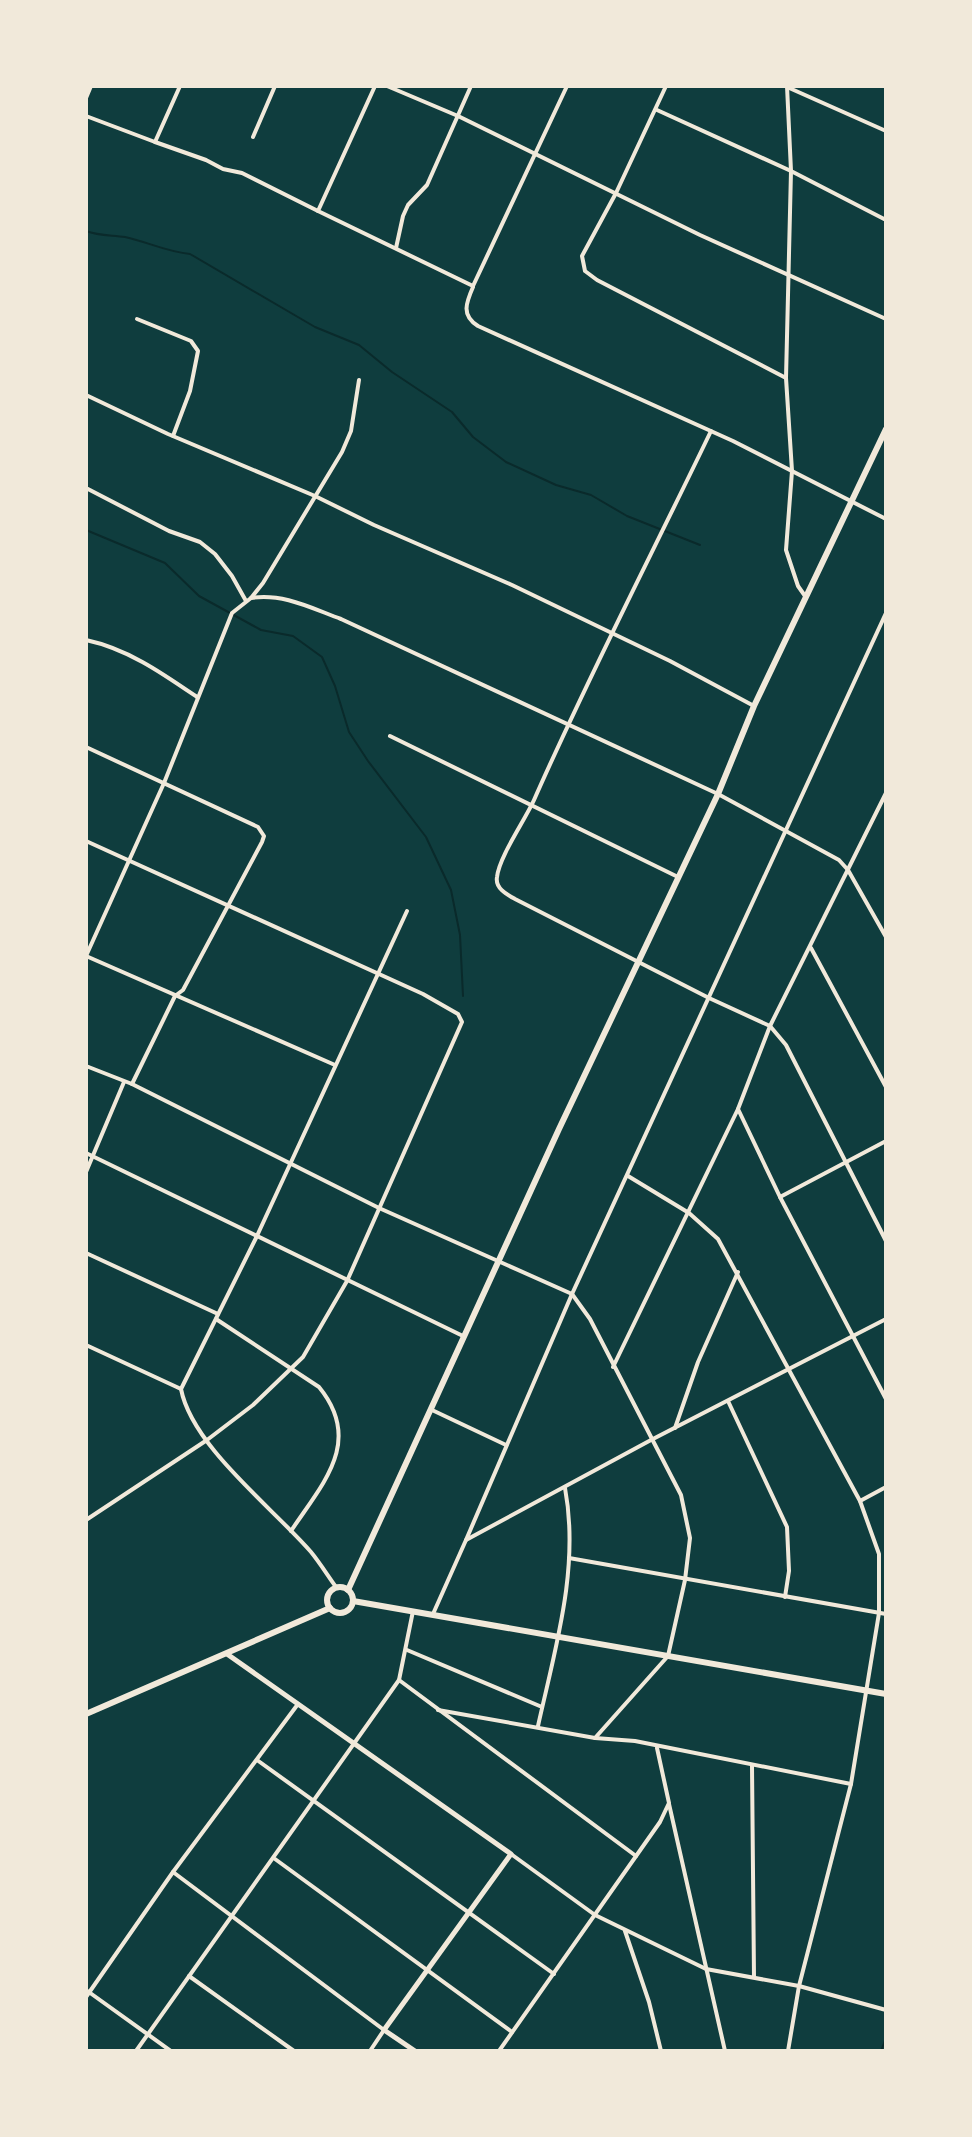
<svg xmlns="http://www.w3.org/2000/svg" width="972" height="2137" font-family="'Sofia Sans Condensed',sans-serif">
<rect width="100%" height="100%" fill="#0f3d3e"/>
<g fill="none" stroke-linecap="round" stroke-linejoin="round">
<g stroke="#0a2a2b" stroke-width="2">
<path d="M86,231C99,236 112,235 125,237C148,242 167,252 190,254L315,327L359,345L392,372L452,412L473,437L506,462L556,485L591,495L627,516L700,545"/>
<path d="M86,530L165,563L199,596L261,630L293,636L322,657L335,686L349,732L368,761L426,837L451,890L460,935L463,996"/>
<path d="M881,2051L886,2038"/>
</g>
<g stroke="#f1e9da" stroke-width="4">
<path d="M180,86L155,142L206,160L223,169L242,173L318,211"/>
<path d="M375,86L318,211L473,286L567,86"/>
<path d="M387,86L458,116L700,235L886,319"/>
<path d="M666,86L616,193L582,256L585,271L597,280L786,378"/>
<path d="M787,86L791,171L786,378L792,471L786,550L798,586L805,596"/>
<path d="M787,87L886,131"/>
<path d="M86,98L91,86"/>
<path d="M657,110L791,171L886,220"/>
<path d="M86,116L155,142"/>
<path d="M253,137L275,86"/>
<path d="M396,248L403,216L408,205L427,185L471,86"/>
<path d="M473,287C466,303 461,315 478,326L733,441L886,519"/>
<path d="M137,319L191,341L198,351L190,391L173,436"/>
<path d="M86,395L168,434L315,496L374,525L512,585L670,661L754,706"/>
<path d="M711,431C652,554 589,675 534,800C525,820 499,857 497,877C495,888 506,894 515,899L709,998L770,1026L786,1045L886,1241"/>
<path d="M86,488L169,531L200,542L215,554L232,576L246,601"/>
<path d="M251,598C283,593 311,608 341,619L718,794L839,860L848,870L886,937"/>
<path d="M86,640C128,649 162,673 197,697"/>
<path d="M390,736L678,877"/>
<path d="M86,747L258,827L264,836L262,842L183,990L175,996L132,1084"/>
<path d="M86,841L423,994L458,1014L462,1022L347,1281L303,1357L253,1405L207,1440L86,1520"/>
<path d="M811,948L886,1087"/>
<path d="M86,956L164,783L232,613L251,598L263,583L342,452L351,431L359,380"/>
<path d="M86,956L335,1065"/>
<path d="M86,1066L132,1084L379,1208L572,1294L590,1319L681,1495L690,1538L685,1580L668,1656L595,1738"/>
<path d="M738,1109L780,1197L886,1399"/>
<path d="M86,1153L463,1336"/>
<path d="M86,1172L124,1082"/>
<path d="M628,1176L689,1213L718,1239L860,1501L879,1554V1613L851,1784L799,1986L788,2051"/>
<path d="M780,1197L886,1141"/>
<path d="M86,1253L218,1314"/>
<path d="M216,1319L319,1387C364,1442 322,1484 291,1531"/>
<path d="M86,1345L181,1389"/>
<path d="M613,1367L738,1109L770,1026L886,793"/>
<path d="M728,1401L787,1527L789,1571L785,1597"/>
<path d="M432,1410L506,1445"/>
<path d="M675,1428L698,1362L738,1272"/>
<path d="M860,1501L886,1487"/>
<path d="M466,1540L572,1294L886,613"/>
<path d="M569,1558L886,1614"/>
<path d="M336,1587C328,1576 320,1563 311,1552C272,1507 192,1446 181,1389L256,1238L407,911"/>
<path d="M433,1614L466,1540L651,1440L886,1319"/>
<path d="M407,1650L542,1707"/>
<path d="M399,1680L636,1856"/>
<path d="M438,1710L595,1738L635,1741L851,1784"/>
<path d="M538,1726C555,1649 580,1568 565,1488"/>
<path d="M257,1760L554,1974"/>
<path d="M752,1766L754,1977"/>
<path d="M669,1804L725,2051"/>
<path d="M511,1854L595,1915L706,1969L799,1986L886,2010"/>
<path d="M275,1859L512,2032"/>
<path d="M173,1872L384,2030L370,2051"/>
<path d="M625,1931L649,2002L661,2051"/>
<path d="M189,1976L294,2051"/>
<path d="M86,1990L171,2051"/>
<path d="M86,1997L173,1872L298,1704"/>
<path d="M136,2051L399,1680L413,1611"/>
<path d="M499,2051L660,1822L669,1803L657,1748"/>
</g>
<path stroke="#f1e9da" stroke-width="5" d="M227,1654L511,1854L384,2030L415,2051"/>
<g stroke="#f1e9da" stroke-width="6">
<circle cx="340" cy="1600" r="13"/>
<path d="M348,1590L559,1129L718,794L754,706L886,429"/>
<path d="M353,1601L886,1694"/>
<path d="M86,1714L330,1608"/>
</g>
</g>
<rect width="972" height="2137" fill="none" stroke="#f1e9da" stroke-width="176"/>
</svg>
